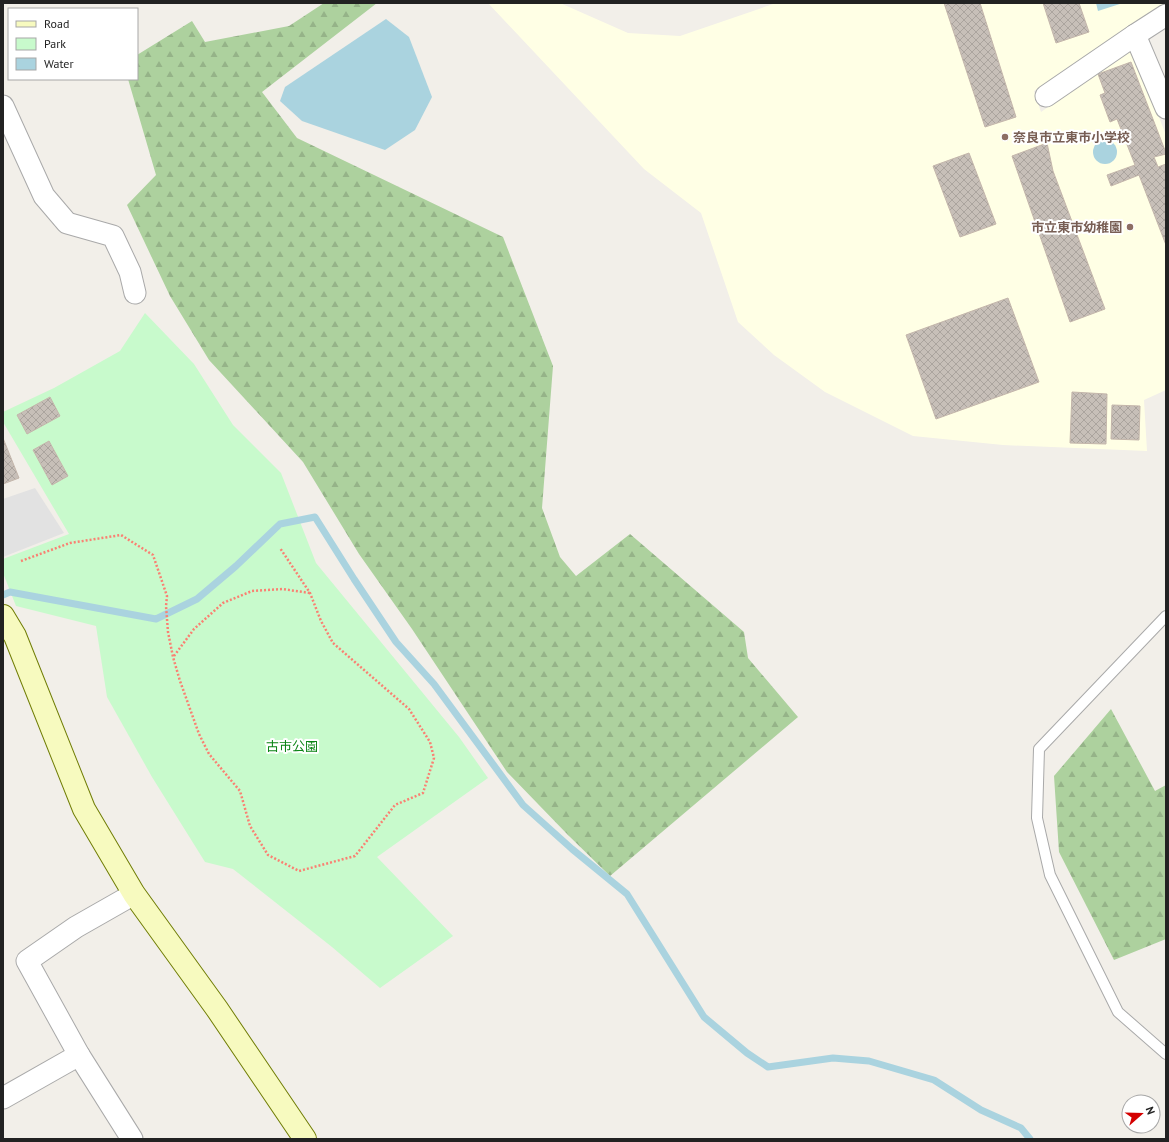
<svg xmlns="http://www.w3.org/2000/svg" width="1169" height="1142" font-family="'PT Sans','Noto Sans JP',sans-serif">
<defs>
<pattern id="forest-firs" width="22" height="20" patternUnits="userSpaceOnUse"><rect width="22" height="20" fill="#add19e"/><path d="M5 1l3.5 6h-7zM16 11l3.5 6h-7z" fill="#95b388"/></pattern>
<pattern id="building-cross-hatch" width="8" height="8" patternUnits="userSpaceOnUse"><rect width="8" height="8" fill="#c7bfb8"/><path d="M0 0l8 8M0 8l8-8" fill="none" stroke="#aba49e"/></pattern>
</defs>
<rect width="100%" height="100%" fill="#f2efe9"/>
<path fill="#ffffe5" d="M488,3H560L628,33L680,36L776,3H1166V8L1034,91L1041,112L1132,49L1166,135V390L1144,400L1147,451L1003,445L913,436L825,392L774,355L738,322L701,213L644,169Z"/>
<g fill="url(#forest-firs)">
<path d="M324,3H377L262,92L297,138L503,237L553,366L542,508L560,557L576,576L630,534L744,632L748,658L798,717L610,876L568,835L507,772L412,629L359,554L303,462L209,360L170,296L127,205L156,175L128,79H137V55L192,21L205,42L289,26Z"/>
<path d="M1111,709L1155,791L1166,785V939L1114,960L1059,852L1054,776Z"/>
</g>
<path fill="#c8facc" d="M145,313L194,364L233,425L281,473L316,563L459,737L488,778L377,857L453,936L380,988L332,947L233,869L205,862L152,777L107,697L96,626L16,606L3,573V559L69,534L3,422V412L54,388L120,351Z"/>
<path fill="#e2e2e2" d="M35,488L64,533L3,557V499Z"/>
<g fill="#aad3df">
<path d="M1096,3H1123L1098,11Z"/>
<path d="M386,19L409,37L432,97L415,130L385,150L302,121L280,101L285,87Z"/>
<circle cx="1105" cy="152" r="12"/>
</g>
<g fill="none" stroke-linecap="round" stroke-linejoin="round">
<path stroke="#aad3df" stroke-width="7" d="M3,595L10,592L156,619L197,599L236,566L280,524L315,517L354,579L396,642L434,684L523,805L572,849L627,894L704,1017L747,1053L768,1067L833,1058L869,1061L934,1080L981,1110L1021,1128L1030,1139"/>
</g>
<g fill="url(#building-cross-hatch)" stroke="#c4b6ab">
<path d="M944,3H980L1016,117L985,127Z"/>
<path d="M1043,3H1079L1089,32L1056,43Z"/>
<path d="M1131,62L1166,153V154L1154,157L1158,167L1166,164V245L1139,175L1111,186L1107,175L1135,165L1117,119L1110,122L1100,95L1105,93L1098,74Z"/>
<path d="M1047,143L1053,171L1105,309L1070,322L1012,156Z"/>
<path d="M969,153L996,224L960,237L933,166Z"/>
<path d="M1008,298L1039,382L936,419L906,335Z"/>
<path d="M1072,392L1107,394L1106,444L1070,443Z"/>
<path d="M50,397L60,416L27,434L17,415Z"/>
<path d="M1112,405L1140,406L1139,440L1111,439Z"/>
<path d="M3,438L19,478L3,484Z"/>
<path d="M49,441L68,476L52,485L33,450Z"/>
</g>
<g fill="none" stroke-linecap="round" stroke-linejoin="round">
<g stroke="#a9a9a9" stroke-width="12">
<path id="lane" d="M1166,616L1039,749L1037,818L1050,875L1118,1012L1166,1054"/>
</g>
<g stroke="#a9a9a9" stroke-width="23">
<g id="street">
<path d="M1135,35L1166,108"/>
<path d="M1046,96L1135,35L1166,15"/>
<path d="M3,106L44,196L67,223L113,236L130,272L135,293"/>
<path d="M3,1098L79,1055"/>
<path d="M132,1139L79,1055L27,961L76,927L134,894"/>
</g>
</g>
<g stroke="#707d05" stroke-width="24">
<path id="secondary" d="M3,616L15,636L84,809L134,894L217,1009L305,1139"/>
</g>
<g stroke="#fa8072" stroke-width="2.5" stroke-dasharray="2 2" stroke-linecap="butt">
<path d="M21,561L70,543L121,535L153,555L167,596L166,606L168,632L173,657L180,681L199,734L209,754L240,791L250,826L268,855L299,871L355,856L395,805L423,793L434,758L430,742L409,709L333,643L321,621L310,593L280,548"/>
<path d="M174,656L194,629L223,603L252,591L282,589L310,593"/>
</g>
<use href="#lane" stroke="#fff" stroke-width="10"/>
<use href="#street" stroke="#fff" stroke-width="21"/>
<use href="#secondary" stroke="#f7fabf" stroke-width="22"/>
</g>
<g fill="#8d6e63" stroke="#fff" stroke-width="1.5">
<circle cx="1005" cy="137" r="4"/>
<circle cx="1130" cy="227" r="4"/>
</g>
<g text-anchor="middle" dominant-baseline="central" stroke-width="4" stroke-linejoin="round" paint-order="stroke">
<g font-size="13" font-weight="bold" fill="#785e54" stroke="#fff" text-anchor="start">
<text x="1013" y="137">奈良市立東市小学校</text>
<text x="1122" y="227" text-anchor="end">市立東市幼稚園</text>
</g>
<g font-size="13" fill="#0c8416" stroke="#fff">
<text x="292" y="746">古市公園</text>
</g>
</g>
<rect width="1169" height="1142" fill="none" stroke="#222222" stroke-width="8"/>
<rect x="8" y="8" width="130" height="72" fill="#ffffff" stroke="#a7a7a7"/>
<rect x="16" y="21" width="20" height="6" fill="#f7fabf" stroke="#a7a7a7"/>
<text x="44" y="28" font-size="12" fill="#222222">Road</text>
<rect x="16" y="38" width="20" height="12" fill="#c8facc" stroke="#a7a7a7"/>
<text x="44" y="48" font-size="12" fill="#222222">Park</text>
<rect x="16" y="58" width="20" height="12" fill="#aad3df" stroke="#a7a7a7"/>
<text x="44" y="68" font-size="12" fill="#222222">Water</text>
<g transform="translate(1141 1114) rotate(70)"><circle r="19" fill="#ffffff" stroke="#a7a7a7"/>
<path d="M0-3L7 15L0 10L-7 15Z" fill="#d40000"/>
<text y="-6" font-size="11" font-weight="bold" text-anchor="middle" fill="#222222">N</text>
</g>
</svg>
